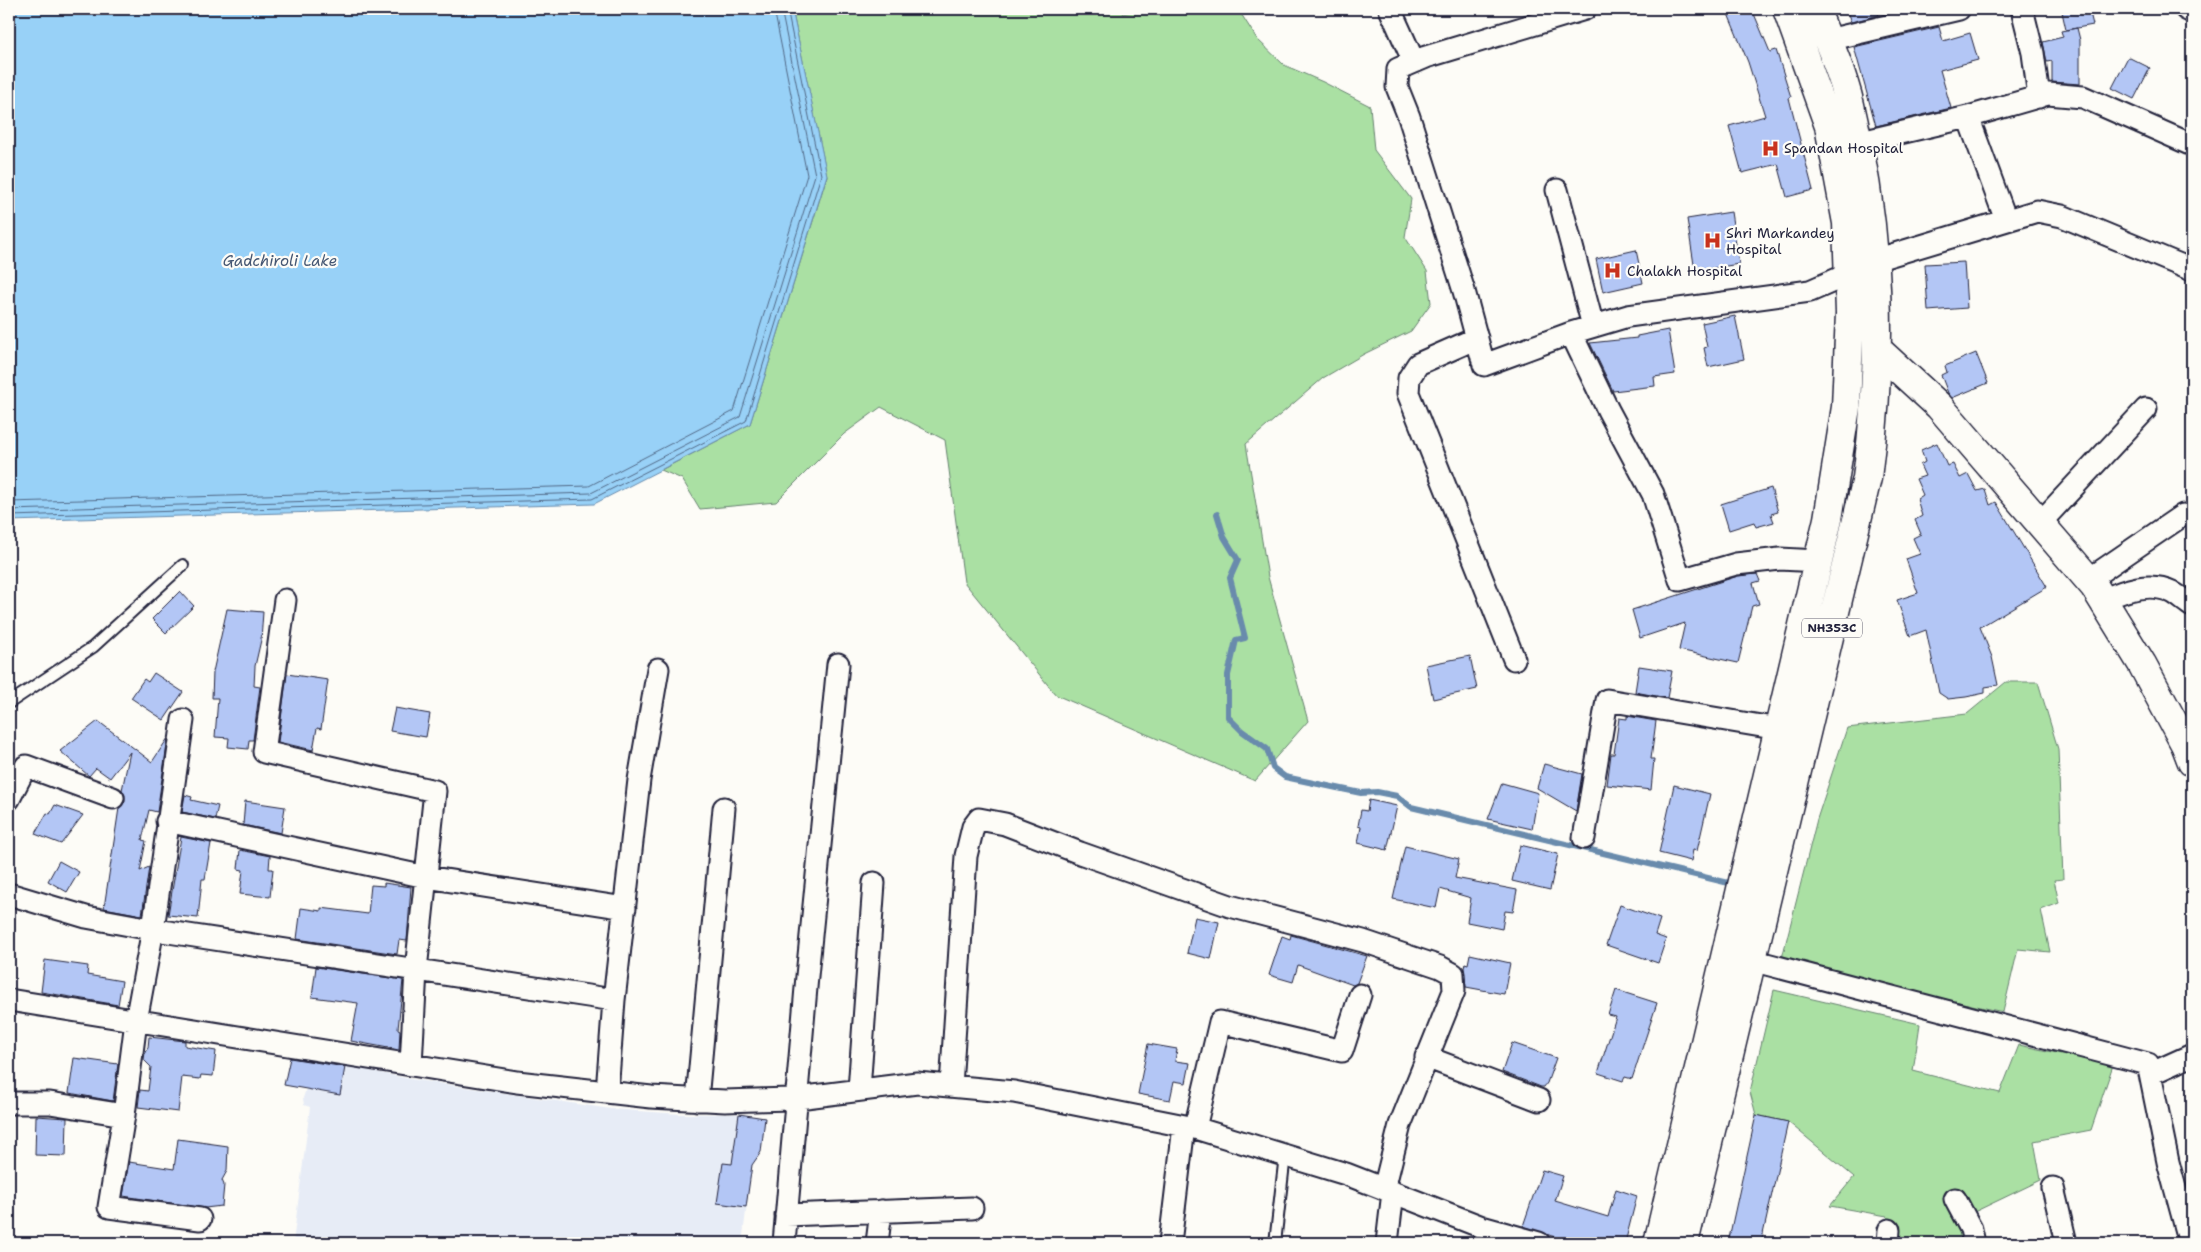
<svg xmlns="http://www.w3.org/2000/svg" width="2201" height="1252" viewBox="0 0 2201 1252" font-family="'Shantell Sans',sans-serif">
  <style>
    .built { fill: #e7ecf6 }
    .green { fill: #aae0a3; stroke: #66816f }
    .water { fill: #98d1f7; stroke: #698bac }
    .lines { fill: none; stroke-linecap: round; stroke-linejoin: round }
    .shore { stroke: #516886; stroke-width: 1 }
    .stream { stroke: #698bac; stroke-width: 6 }
    .building { fill: #b3c6f5; stroke: #22223b }
    .lane-casing { stroke: #22223b; stroke-width: 14 }
    .street-casing { stroke: #22223b; stroke-width: 25 }
    .secondary-casing { stroke: #22223b; stroke-width: 31 }
    .highway-casing { stroke: #22223b; stroke-width: 31 }
    .lane { stroke: #fdfcf7; stroke-width: 10 }
    .street { stroke: #fdfcf7; stroke-width: 21 }
    .secondary { stroke: #fdfcf7; stroke-width: 28 }
    .highway { stroke: #fdfcf7; stroke-width: 28 }
    .labels { text-anchor: middle; stroke-width: 4.5; stroke-linejoin: round; paint-order: stroke }
    .shield { fill: #fdfcf7; stroke: #646373; stroke-width: 1 }
    .shield-label { font-size: 12px; font-weight: bold; fill: #22223b }
    .poi-label { font-size: 14px; fill: #22223b; stroke: #fdfcf7; text-anchor: start }
    .water-label { font-size: 15px; font-style: italic; fill: #455773; stroke: #fdfcf7 }
  </style>
  <rect width="100%" height="100%" fill="#fdfcf7"/>
  <filter id="ink" filterUnits="userSpaceOnUse"><feTurbulence type="fractalNoise" baseFrequency=".02" numOctaves="2"/><feDisplacementMap in="SourceGraphic" scale="10" xChannelSelector="R" yChannelSelector="G"/><feConvolveMatrix kernelMatrix="1 2 1 2 8 2 1 2 1" color-interpolation-filters="sRGB"/></filter>
  <g filter="url(#ink)">
    <path class="built" d="M290,1054L410,1079L611,1109L680,1114H739L765,1118L761,1152L753,1156L742,1243H293L310,1107L304,1105L303,1098L306,1089L284,1085Z"/>
    <path class="green" d="M792,9H1121L1123,14L1140,9H1238L1257,39L1284,65L1323,82L1370,106L1374,150L1411,199L1405,237L1427,271L1431,303L1411,331L1364,354L1323,378L1246,444L1268,577L1308,721L1255,781L1056,695L964,582L945,440L881,407L844,434L776,502L700,509L682,479L661,470L750,424L827,176Z
      M2006,682H2038L2058,749L2063,879L2054,880L2059,903L2041,910L2050,952L2018,949L2003,1012L1781,962L1817,819L1847,728L1967,714Z
      M1774,990L1920,1024L1913,1071L2000,1093L2019,1045L2113,1065L2091,1130L2034,1141L2041,1180L1972,1213L1967,1243H1897V1238L1887,1216L1830,1206L1854,1177L1788,1122L1756,1115L1750,1092Z"/>
    <path class="water" d="M9,9H792L827,175L750,424L594,504L9,521Z"/>
    <g class="lines">
      <path class="shore" d="M9,502L589,486L734,411L807,175L774,9
        M9,510L591,493L740,417L815,175L781,9
        M9,516L592,499L746,421L821,175L787,9"/>
      <path class="stream" d="M1217,514L1224,537L1238,560L1230,578L1245,638L1236,640L1228,675V717L1242,731L1267,749L1273,768L1285,777L1361,793L1377,792L1397,796L1411,807L1733,884"/>
    </g>
    <path class="building" d="M1726,9H1752L1770,52L1776,50L1791,97L1789,98L1813,190L1787,197L1778,164L1742,173L1729,126L1765,116L1748,62Z
      M1846,9H1876L1879,15L1851,22Z
      M2077,9H2089L2093,25L2066,30L2062,12Z
      M1939,27L1943,41L1970,33L1978,60L1940,70L1951,108L1876,126L1854,47Z
      M2077,28L2080,40V84L2052,82V61L2047,62L2043,42L2063,37L2061,31Z
      M2128,57L2150,68L2134,99L2112,88Z
      M1731,212L1739,264L1695,271L1687,219Z
      M1636,250L1643,283L1603,292L1596,259Z
      M1964,262L1967,308L1928,311L1925,264Z
      M1735,316L1744,359L1708,367L1704,348L1707,347L1702,323Z
      M1668,330L1675,374L1654,377L1655,386L1613,391L1590,343L1637,338V336Z
      M1976,353L1988,383L1952,398L1948,393L1941,375L1947,372L1945,366Z
      M1937,443L1947,466L1953,464L1960,478L1968,474L1977,491L1985,489L1990,505L1996,502L2047,587L1980,627L1992,657L1998,685L1985,687V693L1966,697L1948,699L1939,693L1926,630L1910,636L1897,600L1918,593L1906,559L1920,554L1913,538L1921,534L1915,520L1922,516L1917,499L1923,495L1916,479L1925,476L1920,465L1925,462L1921,450Z
      M1771,488L1778,512L1771,514L1774,522L1756,527L1754,522L1729,530L1721,504Z
      M1757,574L1760,581L1753,583L1759,604L1752,606L1738,663L1679,650L1685,623L1640,638L1632,610L1738,576Z
      M180,591L194,606L166,633L152,619Z
      M227,609L263,612L261,640L255,666L254,686L260,687L253,740H249L248,749L228,747L229,738L215,737L218,698H212L213,672Z
      M1470,656L1477,689L1433,699L1426,665Z
      M1639,666L1672,671L1667,698L1635,692Z
      M154,673L183,692L164,720L131,698L144,679L148,682Z
      M287,674L328,680L321,729L317,728L313,750L278,742Z
      M395,708L430,714L426,737L390,731Z
      M1627,716L1656,721L1651,759H1654L1651,790L1607,785L1611,754H1614L1619,718L1627,719Z
      M98,721L152,762L168,738L157,812L149,810L142,840L146,841L140,871L149,867L142,915L104,908L119,808L125,802V795L122,790L130,752L110,778L96,768L89,776L60,751Z
      M1544,764L1582,774L1576,811L1537,788Z
      M1502,783L1538,793L1532,829L1488,819Z
      M1674,785L1710,794L1697,851L1693,850L1691,861L1659,853Z
      M185,795L192,797L191,800L218,806L215,819L182,812Z
      M1369,800L1397,806L1387,850L1358,843L1361,827L1358,826L1361,810L1367,811Z
      M245,801L285,807L281,833L243,825Z
      M55,805L83,815L61,844L35,834L47,813L50,814Z
      M181,837L211,843L205,879H202L198,918L168,915Z
      M1520,845L1558,854L1550,890L1512,881Z
      M1405,846L1459,859L1455,878L1517,890L1513,912L1505,911L1502,929L1467,922L1471,898L1440,889L1436,908L1393,899Z
      M240,850L270,856L269,869H273L270,897L240,894L243,870L238,869Z
      M59,861L79,872L67,892L48,881Z
      M384,883L411,887L407,941L399,940L397,954L297,939L301,908L321,911V908L368,914L371,885L384,886Z
      M1620,905L1660,919L1655,935L1666,939L1658,963L1606,945Z
      M1195,917L1219,922L1211,959L1187,953Z
      M1291,935L1367,956L1357,983L1353,985L1298,965L1293,982L1269,975L1282,936L1290,939Z
      M1470,954L1510,963L1504,994L1466,987L1464,968L1465,963L1468,964Z
      M45,960L88,966L87,975L122,981L118,1005L41,992Z
      M316,967L403,980L398,1029L400,1030L399,1050L351,1041L358,1003L312,997Z
      M1616,990L1657,1003L1632,1079L1625,1077L1623,1081L1598,1073L1616,1017L1608,1015Z
      M149,1037L185,1041V1046L216,1051L213,1076L201,1075L200,1079L182,1077L178,1112L138,1107L140,1090L148,1091L151,1067L144,1060L145,1052L148,1048Z
      M1512,1043L1556,1058L1547,1083L1544,1087H1541L1502,1072Z
      M1148,1044L1177,1049L1175,1061L1190,1063L1186,1083L1174,1081L1170,1100L1138,1094Z
      M74,1058L118,1064L113,1101L69,1093Z
      M290,1058L345,1067L340,1095L284,1085Z
      M739,1114L765,1118L761,1152L752,1165L746,1207L717,1203L723,1163L732,1164Z
      M1756,1115L1788,1122L1761,1243H1728Z
      M36,1116L67,1118L66,1156L35,1155Z
      M178,1139L228,1146L227,1171L222,1180L224,1185L222,1206L205,1208L123,1196L129,1162L174,1169Z
      M1542,1170L1563,1176L1555,1201L1608,1217L1616,1189L1637,1196L1625,1243H1572L1523,1226Z"/>
    <g class="lines">
      <defs>
        <path id="lane" d="M9,703L93,647L183,565
          M1275,1243L1285,1155"/>
        <path id="street" d="M1390,9L1414,62
          M1585,9L1426,57L1398,69L1397,87L1409,117L1464,291L1484,365L1571,333L1628,316L1810,291L1849,274
          M2022,9L2033,53L2039,97
          M2186,9L2192,12
          M1828,40L1959,9
          M1968,117L2006,220
          M1857,143L1968,117L2048,94L2083,97L2192,145
          M1557,190L1593,326
          M1875,260L2037,211L2062,216L2192,270
          M1571,333L1608,410L1653,494L1680,580L1736,564L1780,559L1818,561
          M1477,338L1418,364L1409,378L1408,393L1514,659
          M2041,522L2146,409
          M2088,580L2183,515H2192
          M285,600L264,752L435,791L416,970L411,1065
          M2103,600C2124,590 2150,581 2172,592C2179,596 2186,602 2192,606
          M183,720L153,929L136,1021L124,1115L109,1207L200,1219
          M9,799L26,766L113,798
          M167,821L426,877L625,908
          M1584,838L1607,700L1779,729
          M9,894L86,917L162,931L614,1000
          M1751,960L2148,1064L2168,1162L2190,1243
          M9,1000L517,1082L651,1097L725,1101L790,1099L917,1083L1014,1092L1195,1128L1346,1174L1482,1227L1539,1243
          M1426,1057L1539,1100
          M2150,1074L2192,1055
          M951,1086L966,856L973,827L979,819L1005,824L1080,853L1230,906L1363,941L1440,967L1453,974L1454,991L1400,1125L1384,1189
          M859,1090L874,883
          M607,1092L614,1000L639,780L658,669
          M697,1100L724,808
          M9,1103H50L124,1115
          M1195,1128L1220,1022L1342,1051L1360,995
          M2053,1188L2066,1243
          M1955,1199L1971,1229L1974,1243
          M786,1215L972,1208
          M784,1243L807,976L838,664
          M877,1243L881,1211
          M1170,1243L1184,1126
          M1387,1243L1393,1192
          M1888,1243L1889,1230"/>
        <path id="secondary" d="M1878,350L1939,406L2094,586L2142,664L2185,744L2192,762"/>
        <path id="highway" d="M1658,1243L1828,519L1846,407L1850,313L1847,223L1829,126L1787,9
          M1684,1243L1867,478C1884,350 1880,231 1850,105C1842,72 1828,40 1815,9"/>
      </defs>
      <use href="#lane" class="lane-casing"/>
      <use href="#street" class="street-casing"/>
      <use href="#secondary" class="secondary-casing"/>
      <use href="#highway" class="highway-casing"/>
      <use href="#lane" class="lane"/>
      <use href="#street" class="street"/>
      <use href="#secondary" class="secondary"/>
      <use href="#highway" class="highway"/>
    </g>
  </g>
  <defs>
    <symbol id="hospital-bare" viewBox="-9 -9 18 18"><path d="M-5-5h3v3.5h4V-5h3V5h-3V1.5h-4V5h-3Z" fill="#c8321e" stroke="#fdfcf7" stroke-width="2.5" paint-order="stroke"/></symbol>
  </defs>
  <g fill-rule="evenodd">
    <use href="#hospital-bare" x="1758" y="136" width="25" height="25"/>
    <use href="#hospital-bare" x="1700" y="228" width="25" height="25"/>
    <use href="#hospital-bare" x="1600" y="258" width="25" height="25"/>
  </g>
  <g class="labels">
    <rect class="shield" x="1802" y="618.5" width="60" height="19" rx="4"/>
    <g class="shield-label">
      <text x="1832" y="632">NH353C</text>
    </g>
    <g class="poi-label">
      <text x="1784" y="153">Spandan Hospital</text>
      <text x="1726" y="238">Shri Markandey<tspan x="1726" dy="16">Hospital</tspan></text>
      <text x="1627" y="276">Chalakh Hospital</text>
    </g>
    <g class="water-label">
      <text x="280" y="266">Gadchiroli Lake</text>
    </g>
  </g>
  <rect width="2201" height="1252" fill="none" stroke="#fdfcf7" stroke-width="30"/>
  <rect x="15" y="15" width="2171" height="1222" fill="none" stroke="#22223b" stroke-width="2" filter="url(#ink)"/>
</svg>
